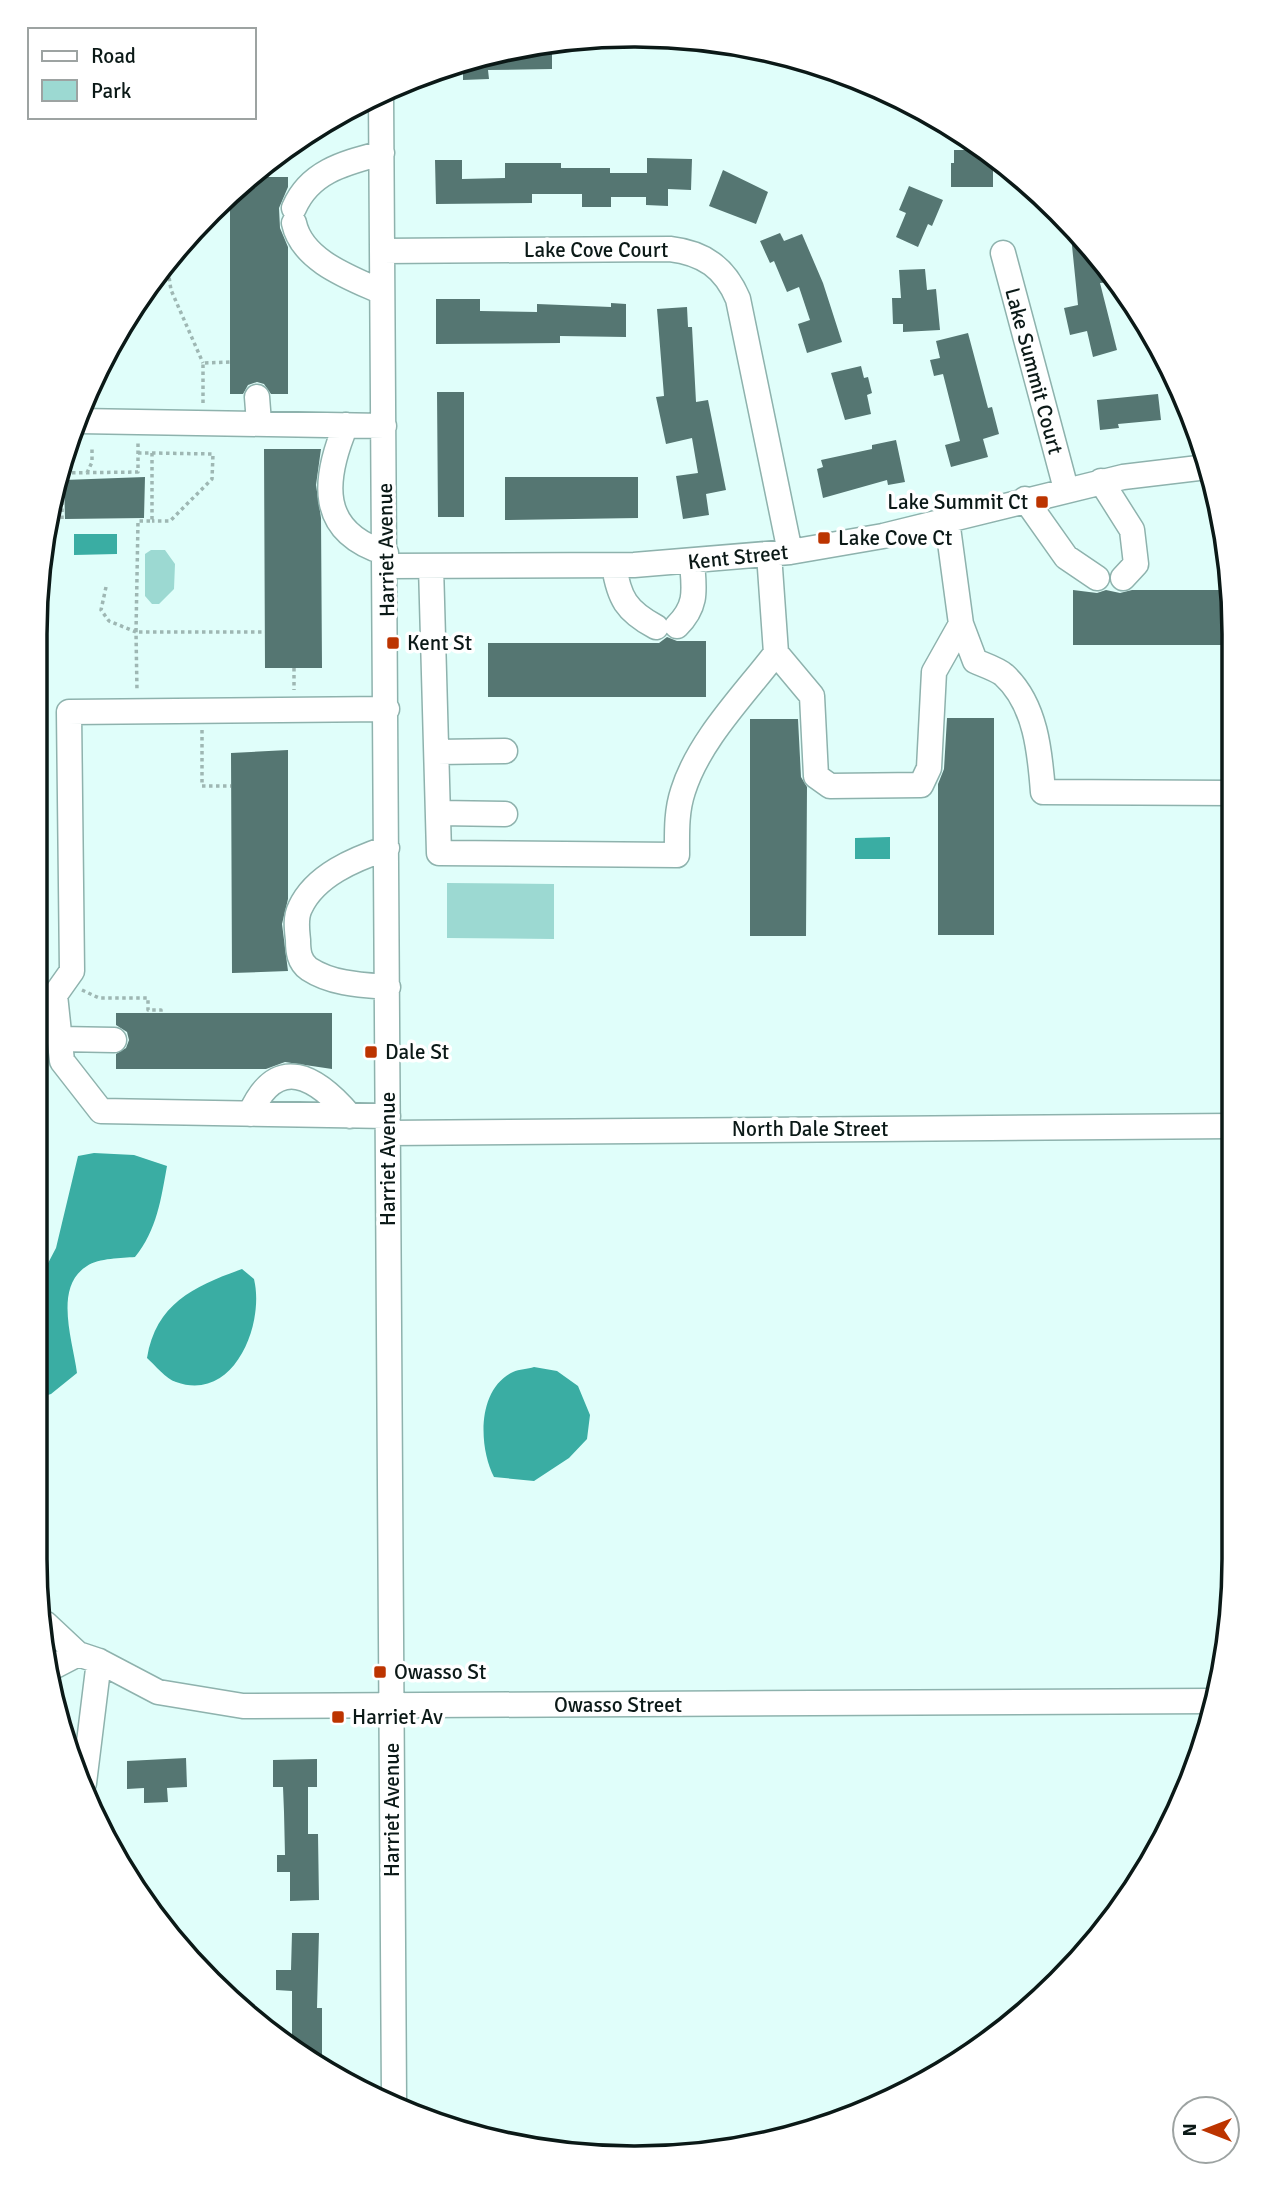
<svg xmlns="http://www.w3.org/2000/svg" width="1269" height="2193" viewBox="0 0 1269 2193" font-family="Signika,sans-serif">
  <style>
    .green { fill: #9cd9d2 }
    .water { fill: #3aada3 }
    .building { fill: #557672 }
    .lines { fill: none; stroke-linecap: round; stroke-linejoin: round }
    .minor-casing { stroke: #8eb2ad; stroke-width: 27 }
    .path { stroke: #9eb7b3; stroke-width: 3.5; stroke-dasharray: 3.5 3.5; stroke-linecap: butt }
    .minor { stroke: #fff; stroke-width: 24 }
    .poi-dot { fill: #bc3400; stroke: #fff; stroke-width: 2.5 }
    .labels { text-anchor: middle; stroke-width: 7; stroke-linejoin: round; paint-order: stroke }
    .street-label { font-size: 21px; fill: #0b1917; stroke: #fff }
    .poi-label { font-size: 21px; fill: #0b1917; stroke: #fff; text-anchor: start }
    .rim { fill: none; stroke: #0b1917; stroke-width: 3.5 }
  </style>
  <rect width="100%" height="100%" fill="#e0fefa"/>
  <path class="green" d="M151,550H165L175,564L174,589L159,604H152L145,596V554Z
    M447,883L554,884V939L447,938Z"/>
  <path class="water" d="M74,534H117V554L74,555Z
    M890,837V859H855V838Z
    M94,1153L134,1155L167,1166C161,1199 157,1230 135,1257C122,1258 99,1258 87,1266C53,1287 73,1341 77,1373L51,1394L35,1399V1288L56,1248L78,1156Z
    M242,1269L254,1279C265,1324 234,1403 176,1382C166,1379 155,1365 147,1358C156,1303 195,1286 242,1269Z
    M534,1367L557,1371L578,1386L590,1415L587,1439L569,1458L534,1481L494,1477C479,1448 476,1390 513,1372C519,1369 528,1369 534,1367Z"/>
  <path class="building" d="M552,43V69L488,70L489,79L463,80V70H454L453,66L517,47Z
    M965,134L993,157V187H951V163H954V150H965Z
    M647,158L692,159L691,190L668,189V206L646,205V197H611V207H582V194H532V203L436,204L435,160H462V179L505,178V163H561V168H610V173H647Z
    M723,170L768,192L756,224L709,206Z
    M251,177H288V187L279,208L280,228L288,247V394H271L264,384L257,382L248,385L243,394H230V194Z
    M909,186L943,200L932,226L928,224L918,247L896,237L906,213L899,210Z
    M1070,226L1113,282L1100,283L1117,350L1093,357L1087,331L1070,335L1064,308L1078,305Z
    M780,233L784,241L802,234L823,283L842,342L807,353L798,324L810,320L799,287L787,292L774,261L770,263L760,241Z
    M925,269L927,290L936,289L940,330L903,332V324H893L892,298H901L899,270Z
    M436,299H480V311L537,312V304L611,307V303L626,304V337L560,336V343L436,344Z
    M687,307L688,327H692L696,402L708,400L726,490L706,494L709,515L683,519L676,476L698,473L692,438L666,444L656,397L664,396L657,309Z
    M968,333L988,408L992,407L999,434L983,439L988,457L951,467L945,445L960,441L943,374L934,376L930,360L940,358L936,341Z
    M861,366L864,378L868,377L872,393L867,395L871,414L845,420L831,373Z
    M437,392H464V517H438Z
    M1158,394L1161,420L1118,424L1119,428L1100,430L1097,400Z
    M896,440L905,482L888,485L887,480L823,498L817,469L823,467L821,460L872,449V445Z
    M264,449H321L316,485L321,518L322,668H265Z
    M145,477L144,518L65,519L64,480Z
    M505,477H638V518L505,520Z
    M1073,590L1097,593L1106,590L1120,593L1132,590H1232L1233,645H1073Z
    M667,637L677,641H706V697H488V643H659Z
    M947,718H994V935H938V784L944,769Z
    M750,719H798L801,777L807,787L806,936H750Z
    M288,750V899L282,924L288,971L232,973L231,753Z
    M116,1013H332V1069L285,1062L266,1069H116V1054L126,1048L129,1040L127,1032L116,1025Z
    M186,1758L187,1787L167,1788L168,1802L144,1803V1788L127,1789V1761Z
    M317,1759V1787H308V1834H318L319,1900L290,1901V1872H277V1855H285L284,1812L283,1787H273V1760Z
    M292,1933H319L317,2008H322V2058H304L292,2048V1991L276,1990V1970H291Z"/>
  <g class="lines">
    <defs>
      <path id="minor" d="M381,94L394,2099
        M294,208C310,171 345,163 382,153
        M294,223C302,261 351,278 382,292
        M382,251L670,249C704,253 725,268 738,299L790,552
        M1003,253L1066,489
        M257,397L259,423
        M79,416V421L384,426
        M346,425C323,480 317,532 386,553
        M1101,481L1132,530L1136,564L1123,578
        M1025,499L1066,557L1097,578
        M947,520L961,624L975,661C984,665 997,669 1004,675C1036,704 1040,753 1043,792L1233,793
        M769,554L776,653L812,696L816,776L830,786L921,785L929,768L934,672L961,624
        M386,566L634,565L790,552L883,536L1123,477L1207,467
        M431,566L439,853L677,855C677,833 676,812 683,791C699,740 744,695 776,653
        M614,566C619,598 626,611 656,627
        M677,626C698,605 694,589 692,562
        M387,709L69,712L72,971L55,995L62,1061L101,1111L388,1116
        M437,752L505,751
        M439,813L505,814
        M387,848C355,859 315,875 300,908C295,918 297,930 298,940C298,951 299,962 309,969C332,984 361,985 388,987
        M60,1039L114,1040
        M250,1114C277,1052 317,1077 350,1116
        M388,1133L1233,1126
        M46,1624L78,1654L99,1661L158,1692L243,1706L1212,1701
        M53,1667L78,1654
        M84,1783L99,1661"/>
    </defs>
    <use href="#minor" class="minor-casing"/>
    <path class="path" d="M167,264L171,290L203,363
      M203,403V363L230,362
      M138,453H152V521H138L136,632H265
      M152,453L213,454L212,479L170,521H152
      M87,473L92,462V449
      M62,519V473L138,472V442
      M106,587L101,610L109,621L136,632L137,691
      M294,668V690
      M202,730V786H231
      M82,990L99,998H148V1010H161V1013"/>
    <use href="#minor" class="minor"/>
  </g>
  <g class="poi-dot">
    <rect x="1035" y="495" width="14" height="14" rx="3.5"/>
    <rect x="817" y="531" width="14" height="14" rx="3.5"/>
    <rect x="386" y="636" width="14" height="14" rx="3.5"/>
    <rect x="364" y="1045" width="14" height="14" rx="3.5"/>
    <rect x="373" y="1665" width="14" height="14" rx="3.5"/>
    <rect x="331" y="1710" width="14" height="14" rx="3.5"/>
  </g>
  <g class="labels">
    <g class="street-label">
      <text x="596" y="257">Lake Cove Court</text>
      <text transform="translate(1034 371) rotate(75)" y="7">Lake Summit Court</text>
      <text transform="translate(386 550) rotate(-91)" y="7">Harriet Avenue</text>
      <text transform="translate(738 557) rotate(-6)" y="7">Kent Street</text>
      <text x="810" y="1136">North Dale Street</text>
      <text transform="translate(388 1159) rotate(-90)" y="7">Harriet Avenue</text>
      <text x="618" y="1712">Owasso Street</text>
      <text transform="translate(392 1810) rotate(-90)" y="7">Harriet Avenue</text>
    </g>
    <g class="poi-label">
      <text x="1028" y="509" text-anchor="end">Lake Summit Ct</text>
      <text x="838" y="545">Lake Cove Ct</text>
      <text x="407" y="650">Kent St</text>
      <text x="385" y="1059">Dale St</text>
      <text x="394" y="1679">Owasso St</text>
      <text x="352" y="1724">Harriet Av</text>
    </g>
  </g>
  <path d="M0 0H1269V2193H0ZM634 47H635A587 587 0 0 1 1222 634V1559A587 587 0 0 1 635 2146H634A587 587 0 0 1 47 1559V634A587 587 0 0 1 634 47Z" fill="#fff" fill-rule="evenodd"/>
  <path class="rim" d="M634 47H635A587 587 0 0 1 1222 634V1559A587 587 0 0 1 635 2146H634A587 587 0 0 1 47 1559V634A587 587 0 0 1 634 47Z"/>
  <rect x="28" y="28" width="228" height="91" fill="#ffffff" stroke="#9da3a2" stroke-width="2"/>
  <rect x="42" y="51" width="35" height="10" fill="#ffffff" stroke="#9da3a2" stroke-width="2"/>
  <text x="91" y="63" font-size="21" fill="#0b1917">Road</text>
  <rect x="42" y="80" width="35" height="21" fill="#9cd9d2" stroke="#9da3a2" stroke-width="2"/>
  <text x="91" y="98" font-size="21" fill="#0b1917">Park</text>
  <g transform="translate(1206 2130) rotate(270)"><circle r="33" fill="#ffffff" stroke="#9da3a2" stroke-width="2"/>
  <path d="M0-5L12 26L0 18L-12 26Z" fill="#bc3400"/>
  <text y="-10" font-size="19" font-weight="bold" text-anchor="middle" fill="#0b1917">N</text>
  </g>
</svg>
